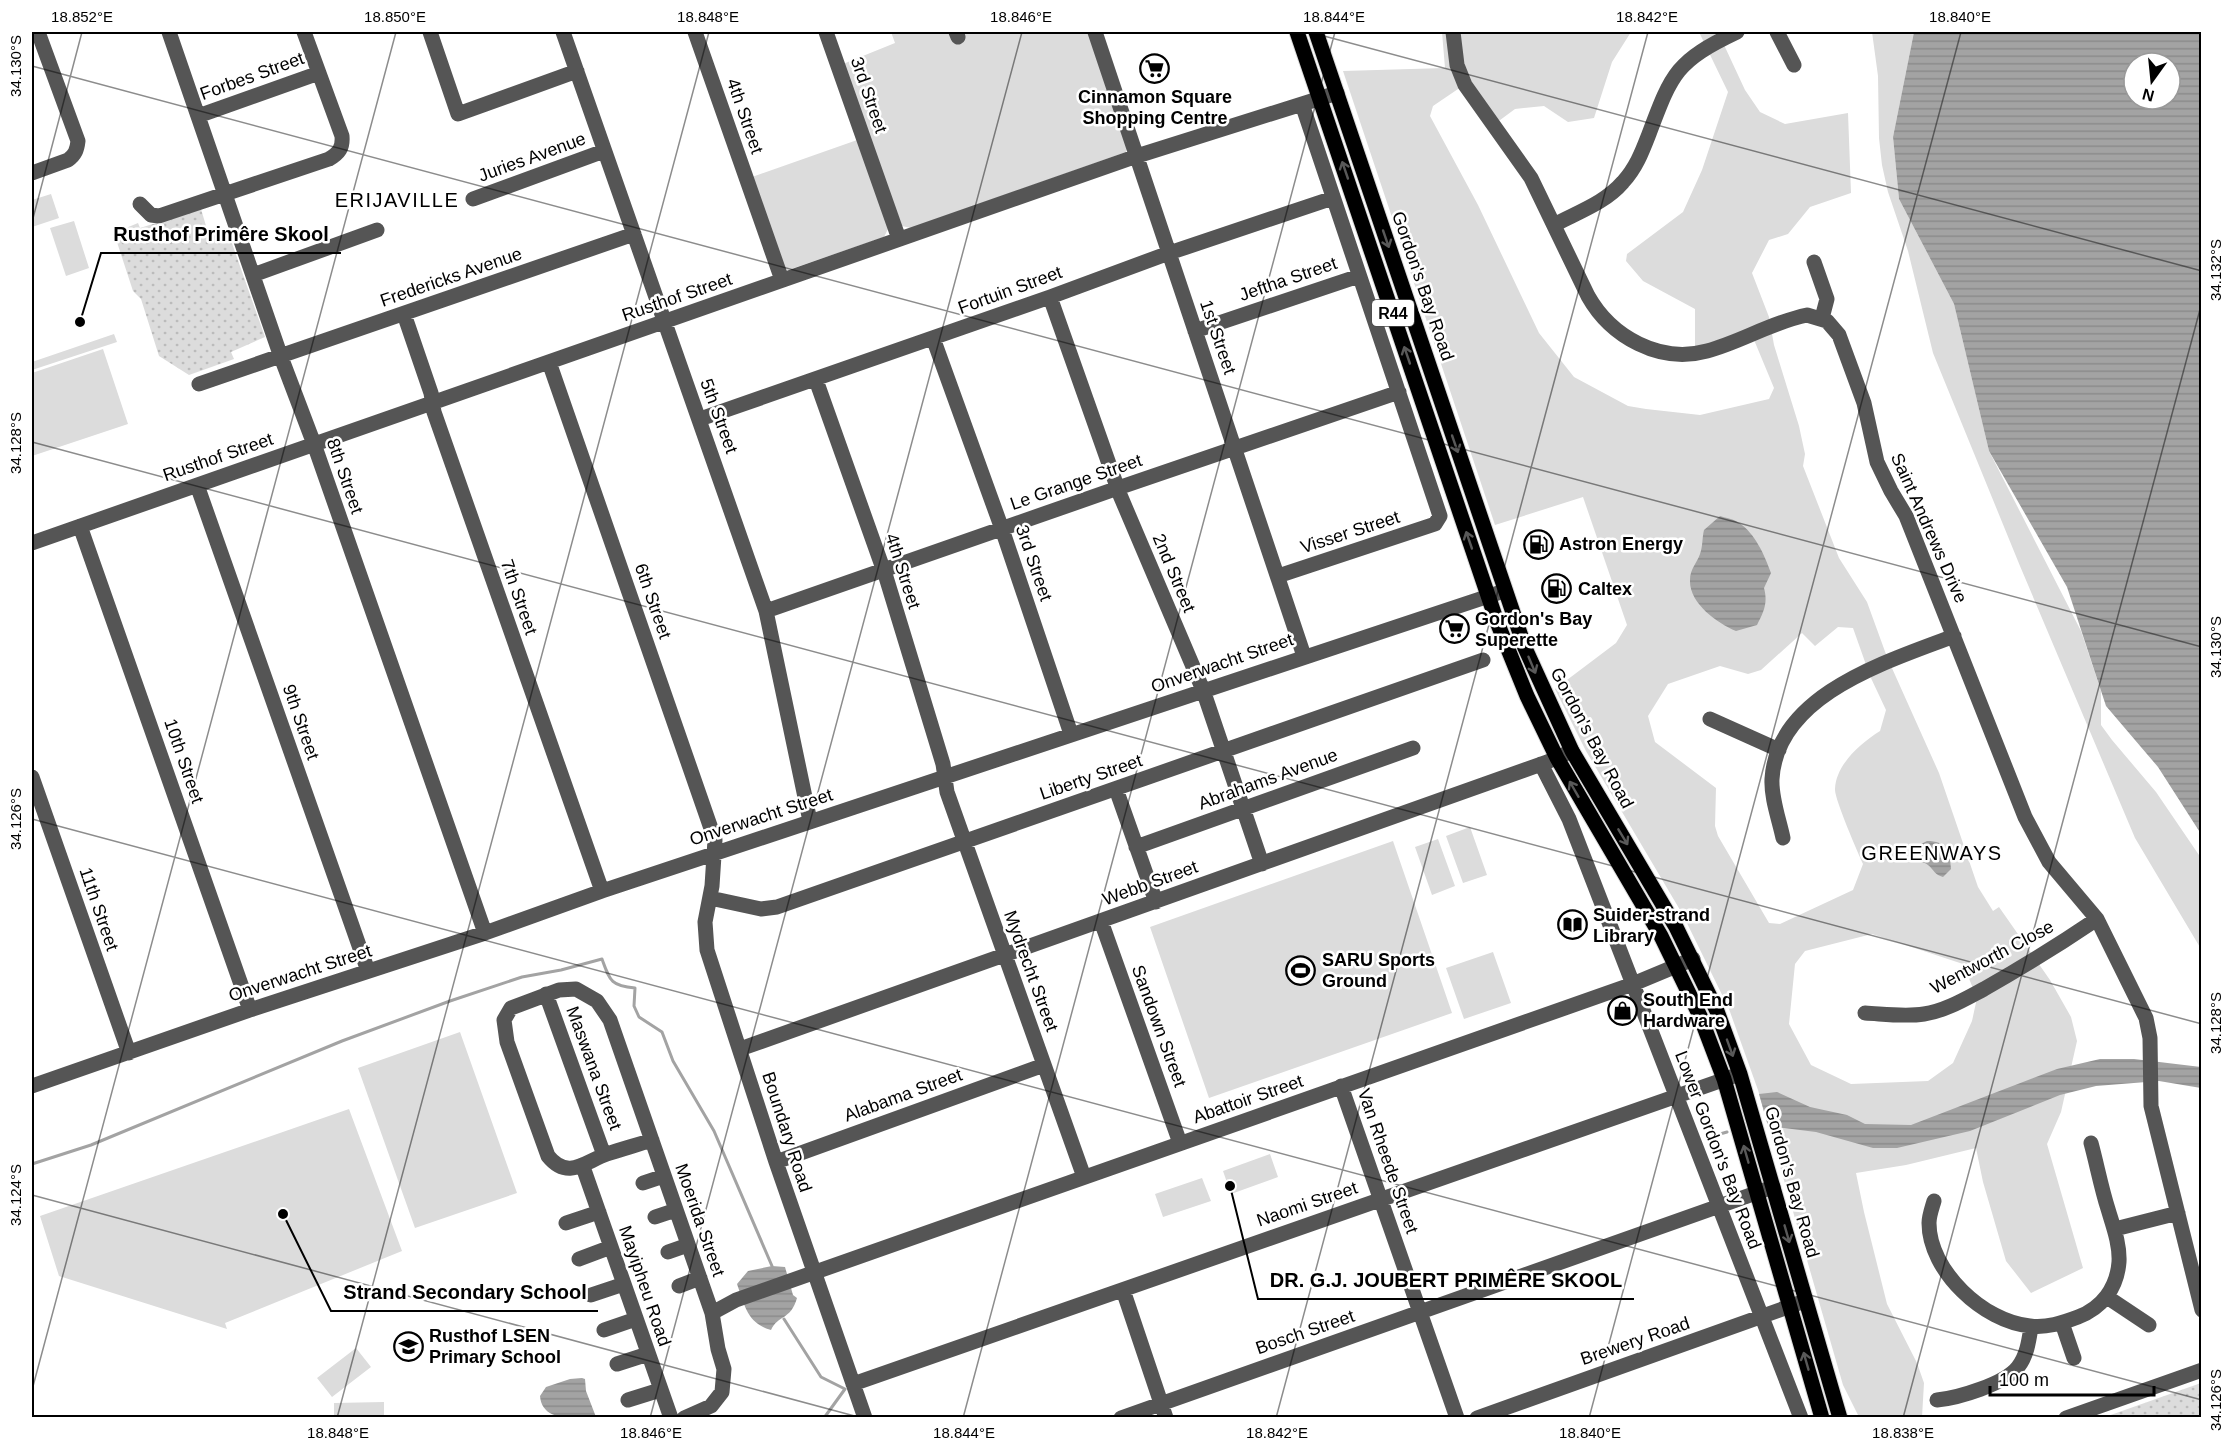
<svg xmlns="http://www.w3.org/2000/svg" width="2233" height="1449" viewBox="0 0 2233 1449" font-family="Helvetica,sans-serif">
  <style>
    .green { fill: #dcdcdc; fill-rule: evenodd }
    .park { fill: url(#park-dots) }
    .water { fill: url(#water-rules); fill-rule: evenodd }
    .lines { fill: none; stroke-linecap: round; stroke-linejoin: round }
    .stream { stroke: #a3a3a3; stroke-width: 3 }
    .major-casing { stroke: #dbdbdb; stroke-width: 17 }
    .minor { stroke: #555; stroke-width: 15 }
    .major { stroke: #000; stroke-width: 15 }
    .oneway { stroke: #595959 }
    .ticks { fill: none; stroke: #000; stroke-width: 1.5; stroke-opacity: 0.45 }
    .labels { text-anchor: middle; stroke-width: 5; stroke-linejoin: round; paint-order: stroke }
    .shield { fill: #fff; stroke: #4c4c4c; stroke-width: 1.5 }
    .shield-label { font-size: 16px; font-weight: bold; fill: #000 }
    .street-label { font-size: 18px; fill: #000; stroke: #fff }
    .poi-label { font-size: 18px; font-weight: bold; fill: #000; stroke: #fff; text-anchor: start }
    .neighbourhood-label { font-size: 20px; letter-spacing: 1.5px; fill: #000; stroke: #fff }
    .leader { fill: none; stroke: #000; stroke-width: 2 }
    .callout-dot { fill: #000; stroke: #fff; stroke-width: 2 }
    .callout-label { font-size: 20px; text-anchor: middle; font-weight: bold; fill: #000; stroke: #fff; stroke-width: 5; stroke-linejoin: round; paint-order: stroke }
    .neatline { fill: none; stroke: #000; stroke-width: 2 }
    .ticks-label { font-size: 15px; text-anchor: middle; fill: #000 }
  </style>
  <defs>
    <pattern id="park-dots" width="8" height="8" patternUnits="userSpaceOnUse" patternTransform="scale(1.5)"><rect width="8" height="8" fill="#dcdcdc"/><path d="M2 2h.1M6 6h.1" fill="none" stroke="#bbb" stroke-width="1.8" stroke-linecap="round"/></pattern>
    <pattern id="water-rules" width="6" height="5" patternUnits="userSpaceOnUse" patternTransform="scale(1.5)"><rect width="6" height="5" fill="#a3a3a3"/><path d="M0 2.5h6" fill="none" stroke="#8b8b8b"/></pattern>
  </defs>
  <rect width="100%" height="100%" fill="#fff"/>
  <path class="green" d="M891,32H1088L1127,149L1126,152L911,228L902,226L843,64L895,43Z
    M1442,32H1631L1612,62L1594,118L1568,122L1544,106L1515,109L1492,126L1461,87L1433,106L1430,116L1478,205L1539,333L1574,377L1628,406L1646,409L1700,415L1769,399L1774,388L1752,335L1695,354V309L1643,281L1626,261L1627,254L1683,212L1702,170L1728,92L1699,32H1718L1745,90L1760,112L1785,124L1848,113L1851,193L1810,207L1788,234L1769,240L1752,273L1769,317L1774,345L1799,426L1805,454L1803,466L1839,558L1867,602L1887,657L1939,773L1978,887L1993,911L1999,907L2050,980L2071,1017L2077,1041L2061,1112L2047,1144L2083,1268L2031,1293L2006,1261L1983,1182L1976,1148L1906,1165L1856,1173L1864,1212L1887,1304L1917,1363L1924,1383L1922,1417H1859L1843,1385L1758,1090L1729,1009L1683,915L1586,751L1555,689L1616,643L1627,625L1583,497L1495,525L1343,71L1445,68ZM1838,627L1853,628L1870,676L1886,710L1880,731C1861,743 1836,764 1835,789C1834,798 1858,853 1863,864L1853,890L1780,924L1769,923L1718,836L1715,826L1716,788L1655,742L1648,716L1668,684L1720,666L1748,674L1761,670L1802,633L1815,646ZM1872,934L1963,964L1977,998L1972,1021L1953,1063L1928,1081L1851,1084L1811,1065L1789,1024L1795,964L1805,951Z
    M1872,32H1914L1893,137L1899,199L1954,304L1989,451L2081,631L2101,691V725L2112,740L2156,792L2201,858V949L2135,838L2020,566L1933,353L1908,251L1888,192L1882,165L1879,138L1878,76Z
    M860,139L888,229L884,237L788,270L785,269L752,177Z
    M51,194L59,218L32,227V200Z
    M74,221L89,268L66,276L50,228Z
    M114,334L117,342L32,370V362Z
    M103,349L128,424L32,456V373Z
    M1470,827L1487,875L1463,883L1446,836Z
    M1438,839L1455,886L1432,895L1415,847Z
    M1393,841L1452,1013L1209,1098L1150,927Z
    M1493,952L1511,1003L1464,1019L1446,968Z
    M460,1032L517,1193L415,1228L358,1068Z
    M349,1109L402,1251L225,1323L227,1329L59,1276L40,1216Z
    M1270,1154L1278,1177L1231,1194L1223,1171Z
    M1202,1178L1211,1201L1163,1217L1155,1194Z
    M356,1348L371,1367L332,1397L317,1378Z
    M384,1402V1417H334V1403Z"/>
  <path class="park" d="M201,209L209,236L228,232L265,337L231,352L234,359L189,375L159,356L141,299L133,291L114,233L138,223L140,228Z
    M2201,1383V1417H2105Z"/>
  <path class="water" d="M1914,32H2201V834L2158,767L2106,706L2067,587L1989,451L1954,304L1899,199L1893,137ZM2134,63H2170V99H2134Z
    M1720,516C1726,518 1734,519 1739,523C1755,533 1765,556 1771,573L1764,588C1768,603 1764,611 1757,625L1736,631C1717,623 1689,603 1690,580C1690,569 1697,563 1700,554C1703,546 1702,538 1704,530Z
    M1927,841C1946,841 1950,851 1951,869L1943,877C1935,875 1934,870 1928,865C1923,861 1920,864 1917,857L1921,844Z
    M2100,1059H2134L2201,1067V1088L2159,1081L2096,1086L2060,1095L1970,1131L1897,1148H1873L1816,1132L1768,1126L1759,1094L1777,1092L1810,1107L1847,1115L1865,1124L1911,1125L2057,1069Z
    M772,1266L785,1267L793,1295L797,1298C791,1320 778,1315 771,1330C747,1323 745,1306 737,1284L748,1271Z
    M582,1378L585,1379L586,1391L596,1417C577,1418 542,1423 540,1396L546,1387L570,1379Z"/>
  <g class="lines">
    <path class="stream" d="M1720,1134L1727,1132
      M32,1164L91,1145L342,1041L450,1001L522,977L561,970L602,959C610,981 611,986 635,988L634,1006L639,1017L662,1032L673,1061L714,1131L772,1266
      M784,1319L821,1377L845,1389L824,1418"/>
    <defs>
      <path id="major" d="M1297,32L1497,622L1527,696L1557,758L1661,936L1700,1016L1724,1079L1822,1418
        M1316,32L1525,648L1572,751L1676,927L1717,1011L1740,1074L1840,1418"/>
    </defs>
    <use href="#major" class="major-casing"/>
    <path class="minor" d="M169,32L281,357L314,444L485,933
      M430,32L458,114L577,71
      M563,32L766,611L810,821
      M695,32L782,280
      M826,32L899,239
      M956,32L958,37
      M1095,32L1304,656
      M1453,32L1457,65L1465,85L1531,178L1588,296C1611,337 1660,364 1707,351C1741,342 1772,322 1807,315L1827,321L1839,335L1864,403L1877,462L1891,491L1906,516L2025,817L2049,862L2097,919L2146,1018L2150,1038L2151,1106L2202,1310
      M1777,32L1794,65
      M198,116L319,73
      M32,173L68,160C75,155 77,150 78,141L38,32
      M473,199L604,151
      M140,204L151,215L159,216L329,159C339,153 343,148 342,136L304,32
      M1554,225C1578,212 1605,203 1623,182C1636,168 1642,152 1649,134C1672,73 1676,61 1737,32
      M1814,262L1827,299L1822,318
      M253,275L377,230
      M1050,297L1120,495L1203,690L1262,864
      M404,314L431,393L434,412L602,891
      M1195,331L1359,276
      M933,338L1002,529L1071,734
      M549,362L715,840L712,886L705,922L707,950L776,1162L865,1418
      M816,380L886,577L943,764L947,792L1084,1177
      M199,384L634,234
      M700,419L1050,297L1169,253L1333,198
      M197,485L368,971
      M80,526L250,1010
      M32,543L1137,156L1337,93
      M1278,576L1435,524L1440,516L1302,104
      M766,611L1118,488L1399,392
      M1710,719L1779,750
      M1541,764L1569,819L1801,1418
      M32,777L129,1053
      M1116,789L1156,902
      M1783,838C1779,819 1771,798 1772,779C1777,694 1889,661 1954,636
      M1136,847L1413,748
      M710,898L761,909L777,907L1483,660
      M1101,921L1180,1143
      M546,994L604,1155
      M1865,1013C1884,1014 1905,1017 1924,1014C1945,1011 1965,999 1984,989C2023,967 2060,944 2097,919
      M740,1049L1547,762L1572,751
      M32,1086L250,1010L485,933L602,891L1504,591
      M1341,1086L1457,1418
      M652,1140C637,1145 622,1149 607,1154C586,1161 568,1181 548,1156L507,1042L504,1020L511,1008L559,990L576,989L597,1001L610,1020L712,1313L718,1349L724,1369L722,1392L711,1406L684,1418
      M776,1162L1044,1065
      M583,1167L671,1418
      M643,1183L664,1176
      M1934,1201C1932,1208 1929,1216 1929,1223C1929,1271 1984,1322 2030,1326C2047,1328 2062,1323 2078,1317C2102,1308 2117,1288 2119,1262C2120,1244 2113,1226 2108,1209C2101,1187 2097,1165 2091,1143
      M655,1217L676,1210
      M566,1223L599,1212
      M2115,1229L2178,1213
      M668,1252L688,1245
      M579,1259L611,1247
      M679,1286L700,1278
      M1123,1290L1166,1418
      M591,1295L624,1284
      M2107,1297L2149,1325
      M712,1313L736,1300L1633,984L1693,959
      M2062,1323L2074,1358
      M604,1330L636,1319
      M617,1364L648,1354
      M853,1384L1737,1075
      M628,1400L660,1390
      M1937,1400C1958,1398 2005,1384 2018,1367C2027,1356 2029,1340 2031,1327
      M1121,1418L1773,1187
      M1477,1418L1802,1302
      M2066,1418L2202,1370"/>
    <use href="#major" class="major"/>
  </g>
  <defs><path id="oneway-shaft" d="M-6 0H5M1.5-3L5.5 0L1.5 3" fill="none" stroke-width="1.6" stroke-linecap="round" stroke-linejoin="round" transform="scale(1.5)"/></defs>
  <g class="oneway">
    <use href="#oneway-shaft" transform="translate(1345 170) rotate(-109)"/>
    <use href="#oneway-shaft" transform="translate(1386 239) rotate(71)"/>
    <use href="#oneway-shaft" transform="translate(1407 355) rotate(-109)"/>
    <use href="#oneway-shaft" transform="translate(1455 444) rotate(71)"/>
    <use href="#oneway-shaft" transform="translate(1469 540) rotate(-109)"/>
    <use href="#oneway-shaft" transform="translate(1532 665) rotate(67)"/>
    <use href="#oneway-shaft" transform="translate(1574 789) rotate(-120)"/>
    <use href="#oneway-shaft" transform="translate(1623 837) rotate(59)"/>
    <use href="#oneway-shaft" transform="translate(1730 1048) rotate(70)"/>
    <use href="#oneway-shaft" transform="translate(1746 1154) rotate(-106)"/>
    <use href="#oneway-shaft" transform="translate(1787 1234) rotate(74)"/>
    <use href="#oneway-shaft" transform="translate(1806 1361) rotate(-106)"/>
  </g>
  <path class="ticks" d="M1309,32L2202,271M32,66L2202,647M32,222L82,32M32,442L2202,1024M32,819L2202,1400M32,1195L862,1418M32,1390L396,32M337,1418L709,32M650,1418L1022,32M963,1418L1335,32M1276,1418L1648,32M1589,1418L1961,32M1903,1418L2202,302"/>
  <defs>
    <symbol id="supermarket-ring" viewBox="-11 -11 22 22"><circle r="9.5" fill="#fff" stroke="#000" stroke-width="1.5"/><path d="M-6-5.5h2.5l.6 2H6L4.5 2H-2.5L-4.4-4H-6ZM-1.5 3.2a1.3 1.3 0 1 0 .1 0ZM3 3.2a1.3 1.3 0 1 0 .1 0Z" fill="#000"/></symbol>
    <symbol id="fuel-ring" viewBox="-11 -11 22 22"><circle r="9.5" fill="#fff" stroke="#000" stroke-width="1.5"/><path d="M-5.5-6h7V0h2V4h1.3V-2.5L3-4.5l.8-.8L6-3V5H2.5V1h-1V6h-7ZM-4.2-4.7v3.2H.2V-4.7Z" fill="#000"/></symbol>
    <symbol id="library-ring" viewBox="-11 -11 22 22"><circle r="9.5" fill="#fff" stroke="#000" stroke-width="1.5"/><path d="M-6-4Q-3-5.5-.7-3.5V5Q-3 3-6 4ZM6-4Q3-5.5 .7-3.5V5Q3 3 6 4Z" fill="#000"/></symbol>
    <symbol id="stadium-ring" viewBox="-11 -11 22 22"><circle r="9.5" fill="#fff" stroke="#000" stroke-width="1.5"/><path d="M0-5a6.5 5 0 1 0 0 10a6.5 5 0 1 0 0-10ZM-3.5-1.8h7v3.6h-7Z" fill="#000"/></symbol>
    <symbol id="shop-ring" viewBox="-11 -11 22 22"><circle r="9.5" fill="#fff" stroke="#000" stroke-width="1.5"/><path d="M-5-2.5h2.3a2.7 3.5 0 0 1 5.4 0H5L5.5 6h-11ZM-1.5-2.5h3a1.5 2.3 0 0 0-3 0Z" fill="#000"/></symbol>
    <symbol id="school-ring" viewBox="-11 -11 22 22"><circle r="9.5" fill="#fff" stroke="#000" stroke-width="1.5"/><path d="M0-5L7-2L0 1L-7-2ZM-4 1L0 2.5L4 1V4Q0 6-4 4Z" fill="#000"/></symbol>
  </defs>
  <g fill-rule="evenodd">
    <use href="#supermarket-ring" x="1138" y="52" width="33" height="33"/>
    <use href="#fuel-ring" x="1522" y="528" width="33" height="33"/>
    <use href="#fuel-ring" x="1540" y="572" width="33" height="33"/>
    <use href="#supermarket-ring" x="1438" y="612" width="33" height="33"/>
    <use href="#library-ring" x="1556" y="908" width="33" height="33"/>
    <use href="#stadium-ring" x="1284" y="954" width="33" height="33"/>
    <use href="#shop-ring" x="1606" y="994" width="33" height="33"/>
    <use href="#school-ring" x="392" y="1330" width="33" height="33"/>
  </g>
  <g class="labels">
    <rect class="shield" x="1372" y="300" width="42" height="26" rx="4.5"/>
    <g class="shield-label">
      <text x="1393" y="319">R44</text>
    </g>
    <g class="street-label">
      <text transform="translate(252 76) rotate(-20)" y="6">Forbes Street</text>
      <text transform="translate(869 95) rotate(71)" y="6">3rd Street</text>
      <text transform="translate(745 116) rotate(71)" y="6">4th Street</text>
      <text transform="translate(532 157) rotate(-20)" y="6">Juries Avenue</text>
      <text transform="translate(451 277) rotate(-19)" y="6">Fredericks Avenue</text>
      <text transform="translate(1288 279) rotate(-19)" y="6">Jeftha Street</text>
      <text transform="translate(1423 286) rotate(71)" y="6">Gordon's Bay Road</text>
      <text transform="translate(1010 290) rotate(-20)" y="6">Fortuin Street</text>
      <text transform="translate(677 297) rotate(-19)" y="6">Rusthof Street</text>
      <text transform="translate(1218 337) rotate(71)" y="6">1st Street</text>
      <text transform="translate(719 416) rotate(70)" y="6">5th Street</text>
      <text transform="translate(218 457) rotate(-19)" y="6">Rusthof Street</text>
      <text transform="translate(345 476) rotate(71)" y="6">8th Street</text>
      <text transform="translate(1076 482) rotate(-19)" y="6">Le Grange Street</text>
      <text transform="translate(1929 528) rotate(66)" y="6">Saint Andrews Drive</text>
      <text transform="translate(1350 532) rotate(-18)" y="6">Visser Street</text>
      <text transform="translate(1034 563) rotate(71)" y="6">3rd Street</text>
      <text transform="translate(903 571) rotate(72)" y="6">4th Street</text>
      <text transform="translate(1174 573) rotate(67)" y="6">2nd Street</text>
      <text transform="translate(519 597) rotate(71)" y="6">7th Street</text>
      <text transform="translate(653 601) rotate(71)" y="6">6th Street</text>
      <text transform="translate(1222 663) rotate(-19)" y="6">Onverwacht Street</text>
      <text transform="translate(301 722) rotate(71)" y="6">9th Street</text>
      <text transform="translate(1592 738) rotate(62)" y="6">Gordon's Bay Road</text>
      <text transform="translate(184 761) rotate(71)" y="6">10th Street</text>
      <text transform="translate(1091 777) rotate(-19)" y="6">Liberty Street</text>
      <text transform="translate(1268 779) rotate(-20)" y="6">Abrahams Avenue</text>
      <text transform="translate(761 817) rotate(-18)" y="6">Onverwacht Street</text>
      <text transform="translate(1150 883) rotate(-20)" y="6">Webb Street</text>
      <text transform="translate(99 909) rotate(71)" y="6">11th Street</text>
      <text transform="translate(1992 957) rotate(-28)" y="6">Wentworth Close</text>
      <text transform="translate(1031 971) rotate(70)" y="6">Mydrecht Street</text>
      <text transform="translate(300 973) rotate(-18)" y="6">Onverwacht Street</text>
      <text transform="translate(1159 1026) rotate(70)" y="6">Sandown Street</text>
      <text transform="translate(594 1068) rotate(70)" y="6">Maswana Street</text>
      <text transform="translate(903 1095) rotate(-20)" y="6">Alabama Street</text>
      <text transform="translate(1248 1099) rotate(-19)" y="6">Abattoir Street</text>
      <text transform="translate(787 1132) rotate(72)" y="6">Boundary Road</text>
      <text transform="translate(1718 1150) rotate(69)" y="6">Lower Gordon's Bay Road</text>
      <text transform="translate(1388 1161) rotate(71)" y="6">Van Rheede Street</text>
      <text transform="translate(1792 1182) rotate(74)" y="6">Gordon's Bay Road</text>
      <text transform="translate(1307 1204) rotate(-19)" y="6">Naomi Street</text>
      <text transform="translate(700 1220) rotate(71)" y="6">Moerida Street</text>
      <text transform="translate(645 1286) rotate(71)" y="6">Mayipheu Road</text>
      <text transform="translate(1305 1332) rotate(-19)" y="6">Bosch Street</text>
      <text transform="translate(1635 1341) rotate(-19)" y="6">Brewery Road</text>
    </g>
    <g class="poi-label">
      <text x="1155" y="103" text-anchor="middle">Cinnamon Square<tspan x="1155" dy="21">Shopping Centre</tspan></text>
      <text x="1559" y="550">Astron Energy</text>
      <text x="1578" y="595">Caltex</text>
      <text x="1475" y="625">Gordon's Bay<tspan x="1475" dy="21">Superette</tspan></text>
      <text x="1593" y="921">Suider-strand<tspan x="1593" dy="21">Library</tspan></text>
      <text x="1322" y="966">SARU Sports<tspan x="1322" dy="21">Ground</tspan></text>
      <text x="1643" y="1006">South End<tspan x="1643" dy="21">Hardware</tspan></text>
      <text x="429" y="1342">Rusthof LSEN<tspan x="429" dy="21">Primary School</tspan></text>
    </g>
    <g class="neighbourhood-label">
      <text x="397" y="207">ERIJAVILLE</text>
      <text x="1932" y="860">GREENWAYS</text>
    </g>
  </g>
  <path class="leader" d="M80 322L101 253H341M1230 1186L1258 1299H1634M283 1214L331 1311H598"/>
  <g class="callout-dot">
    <circle cx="80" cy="322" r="6"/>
    <circle cx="1230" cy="1186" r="6"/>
    <circle cx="283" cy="1214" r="6"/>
  </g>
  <g class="callout-label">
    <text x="221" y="241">Rusthof Primêre Skool</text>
    <text x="1446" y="1287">DR. G.J. JOUBERT PRIMÊRE SKOOL</text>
    <text x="465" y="1299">Strand Secondary School</text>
  </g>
  <rect width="2233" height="1449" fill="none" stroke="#ffffff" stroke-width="66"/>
  <g transform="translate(2152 81) rotate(195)"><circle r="28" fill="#ffffff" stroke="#999999" stroke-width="1.5"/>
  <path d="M0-4.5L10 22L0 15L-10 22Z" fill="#000000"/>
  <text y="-9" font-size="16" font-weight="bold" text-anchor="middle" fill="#000000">N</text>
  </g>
  <path d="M1990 1386v9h164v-9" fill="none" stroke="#000000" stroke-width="3"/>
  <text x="1999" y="1386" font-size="18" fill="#000000" stroke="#ffffff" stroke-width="4.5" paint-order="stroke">100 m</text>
  <rect x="33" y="33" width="2167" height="1383" class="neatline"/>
  <g class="ticks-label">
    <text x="82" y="22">18.852°E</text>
    <text x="395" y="22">18.850°E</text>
    <text x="708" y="22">18.848°E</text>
    <text x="1021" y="22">18.846°E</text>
    <text x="1334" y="22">18.844°E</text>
    <text x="1647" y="22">18.842°E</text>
    <text x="1960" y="22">18.840°E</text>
    <text transform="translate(16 66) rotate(-90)" y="5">34.130°S</text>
    <text transform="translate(2216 270) rotate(-90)" y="5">34.132°S</text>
    <text transform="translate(16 443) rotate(-90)" y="5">34.128°S</text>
    <text transform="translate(2216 647) rotate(-90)" y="5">34.130°S</text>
    <text transform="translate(16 819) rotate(-90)" y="5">34.126°S</text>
    <text transform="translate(2216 1023) rotate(-90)" y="5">34.128°S</text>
    <text transform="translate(16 1195) rotate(-90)" y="5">34.124°S</text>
    <text transform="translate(2216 1400) rotate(-90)" y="5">34.126°S</text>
    <text x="338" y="1438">18.848°E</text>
    <text x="651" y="1438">18.846°E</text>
    <text x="964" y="1438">18.844°E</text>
    <text x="1277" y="1438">18.842°E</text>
    <text x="1590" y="1438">18.840°E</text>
    <text x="1903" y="1438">18.838°E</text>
  </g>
</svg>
